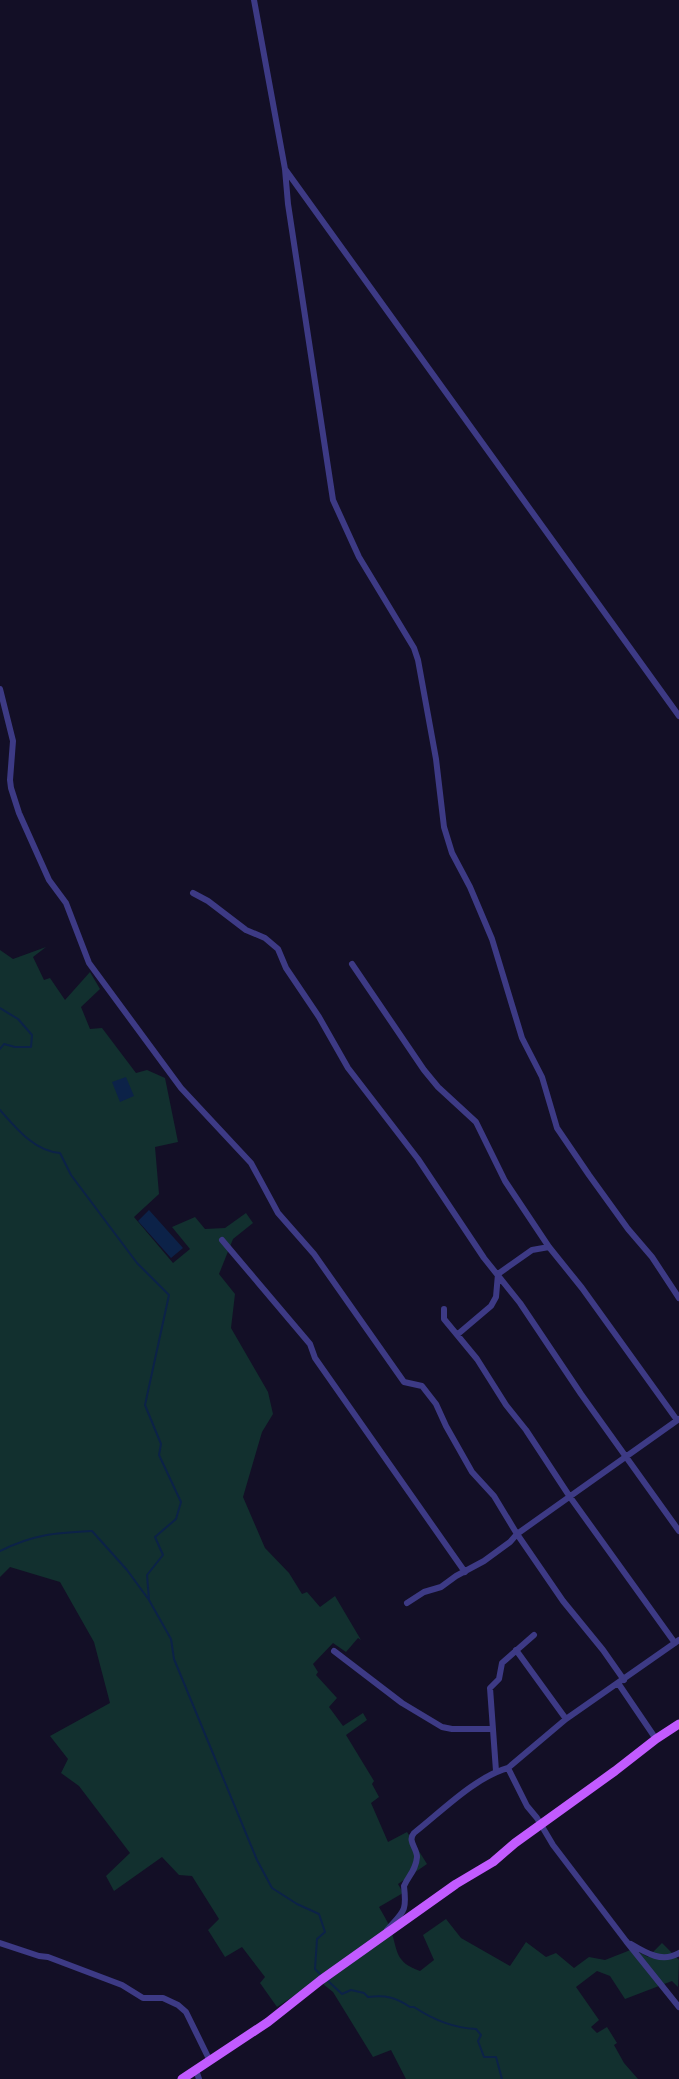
<svg xmlns="http://www.w3.org/2000/svg" width="679" height="2079" viewBox="0 0 679 2079" font-family="Mulish,sans-serif">
  <style>
    .green { fill: #12302f }
    .water { fill: #0c2248 }
    .lines { fill: none; stroke-linecap: round; stroke-linejoin: round }
    .stream { stroke: #0c2248; stroke-width: 2 }
    .street { stroke: #3d3a85; stroke-width: 6 }
    .primary { stroke: #c25bff; stroke-width: 9 }
  </style>
  <rect width="100%" height="100%" fill="#130f26"/>
  <path class="green" d="M46,947L33,957L44,980L50,978L65,1000L90,972L100,989L81,1007L90,1029L102,1028L136,1073L147,1070L165,1078L178,1142L155,1147L159,1194L134,1217L173,1263L190,1249L172,1227L195,1217L205,1229L225,1228L246,1213L253,1223L233,1239L219,1274L235,1294L231,1328L268,1392L273,1414L262,1432L243,1497L265,1548L289,1573L302,1594L307,1592L320,1607L335,1596L361,1640L358,1638L346,1652L333,1643L313,1664L318,1672L316,1675L337,1698L329,1707L343,1726L363,1713L367,1720L346,1735L374,1781L372,1784L379,1797L371,1803L388,1842L407,1832L427,1864L398,1884L403,1893L379,1907C383,1914 388,1922 391,1930C398,1952 395,1962 420,1971L434,1960L423,1935L446,1919L461,1938L510,1966L526,1942L546,1957L556,1953L574,1968L589,1957L605,1960L633,1949L648,1957L662,1943L679,1960L678,1987L672,1981L625,1999L610,1976L597,1971L576,1987L599,2020L591,2027L597,2033L607,2027L617,2043L614,2045L624,2063L638,2079H406L391,2050L373,2057L333,1992L318,1980L277,2007L260,1983L265,1977L242,1947L225,1957L208,1930L219,1919L192,1876L179,1875L162,1857L114,1891L106,1876L130,1853L79,1786L61,1773L68,1759L50,1736L110,1703L94,1642L60,1582L10,1567L0,1577V950L13,959Z"/>
  <path class="water" d="M126,1077L134,1096L120,1102L112,1082Z
    M149,1210L183,1248L171,1258L138,1221Z"/>
  <g class="lines">
    <path class="stream" d="M0,1008L18,1019L32,1035L31,1047H15L4,1044L0,1049
      M0,1110C16,1128 34,1151 60,1153L71,1175L137,1263L169,1295L145,1405L161,1444L159,1455L181,1502L176,1519L155,1537L163,1555L147,1575L149,1600L171,1639L174,1659L257,1860L272,1888L297,1904L319,1914L325,1932L317,1939L315,1969L322,1976
      M0,1551C34,1534 55,1533 92,1531L127,1570L149,1600
      M327,1980L342,1994L351,1990L364,1993L368,1997C386,1995 395,1997 410,2007H414C432,2019 454,2028 476,2029L481,2035L478,2041L484,2057H496L502,2079"/>
    <path class="street" d="M254,0L285,169L288,204L333,500L359,557L414,648L418,660L436,759L444,827L452,853L470,887L492,939L522,1038L542,1077L557,1128L589,1175L628,1229L652,1257L679,1298
      M285,169L679,716
      M0,689L13,741L10,780L11,788L19,813L49,880L66,903L89,963L181,1088L251,1163L278,1213L314,1254L404,1382L422,1386L436,1404L446,1426L472,1472L494,1496L517,1534L563,1601L603,1650L624,1680
      M193,893L208,901L246,930L265,938L278,949L286,968L319,1017L348,1068L418,1159L484,1258L520,1303L581,1394L679,1531
      M352,964L424,1070L438,1087L476,1122L505,1181L549,1247L582,1288L677,1420
      M222,1240L310,1344L315,1358L465,1572
      M498,1274L532,1250L549,1247
      M444,1309V1319L477,1359L506,1405L526,1430L570,1497L675,1643
      M458,1334L491,1306L496,1297L498,1274
      M407,1603L424,1592L441,1587L456,1576L484,1561L510,1542L517,1534L679,1419
      M516,1650L566,1719
      M334,1651L402,1703L442,1727L452,1729H491
      M618,1683L656,1739
      M508,1768L527,1806L537,1818L553,1845L626,1941L679,2007
      M496,1771L490,1688L499,1679L502,1663L534,1635
      M387,1930C404,1911 407,1912 404,1886C409,1875 416,1870 417,1857C417,1848 407,1841 414,1833C441,1812 475,1777 508,1768L566,1719L679,1640
      M0,1943L39,1956L48,1957L122,1985L143,1998H163L178,2005L186,2012L210,2061
      M631,1944C646,1953 662,1963 679,1953
      M196,2070L199,2079"/>
    <path class="primary" d="M182,2079L268,2022L321,1980L456,1884L493,1862L515,1843L615,1771L656,1739L679,1724"/>
  </g>
</svg>
